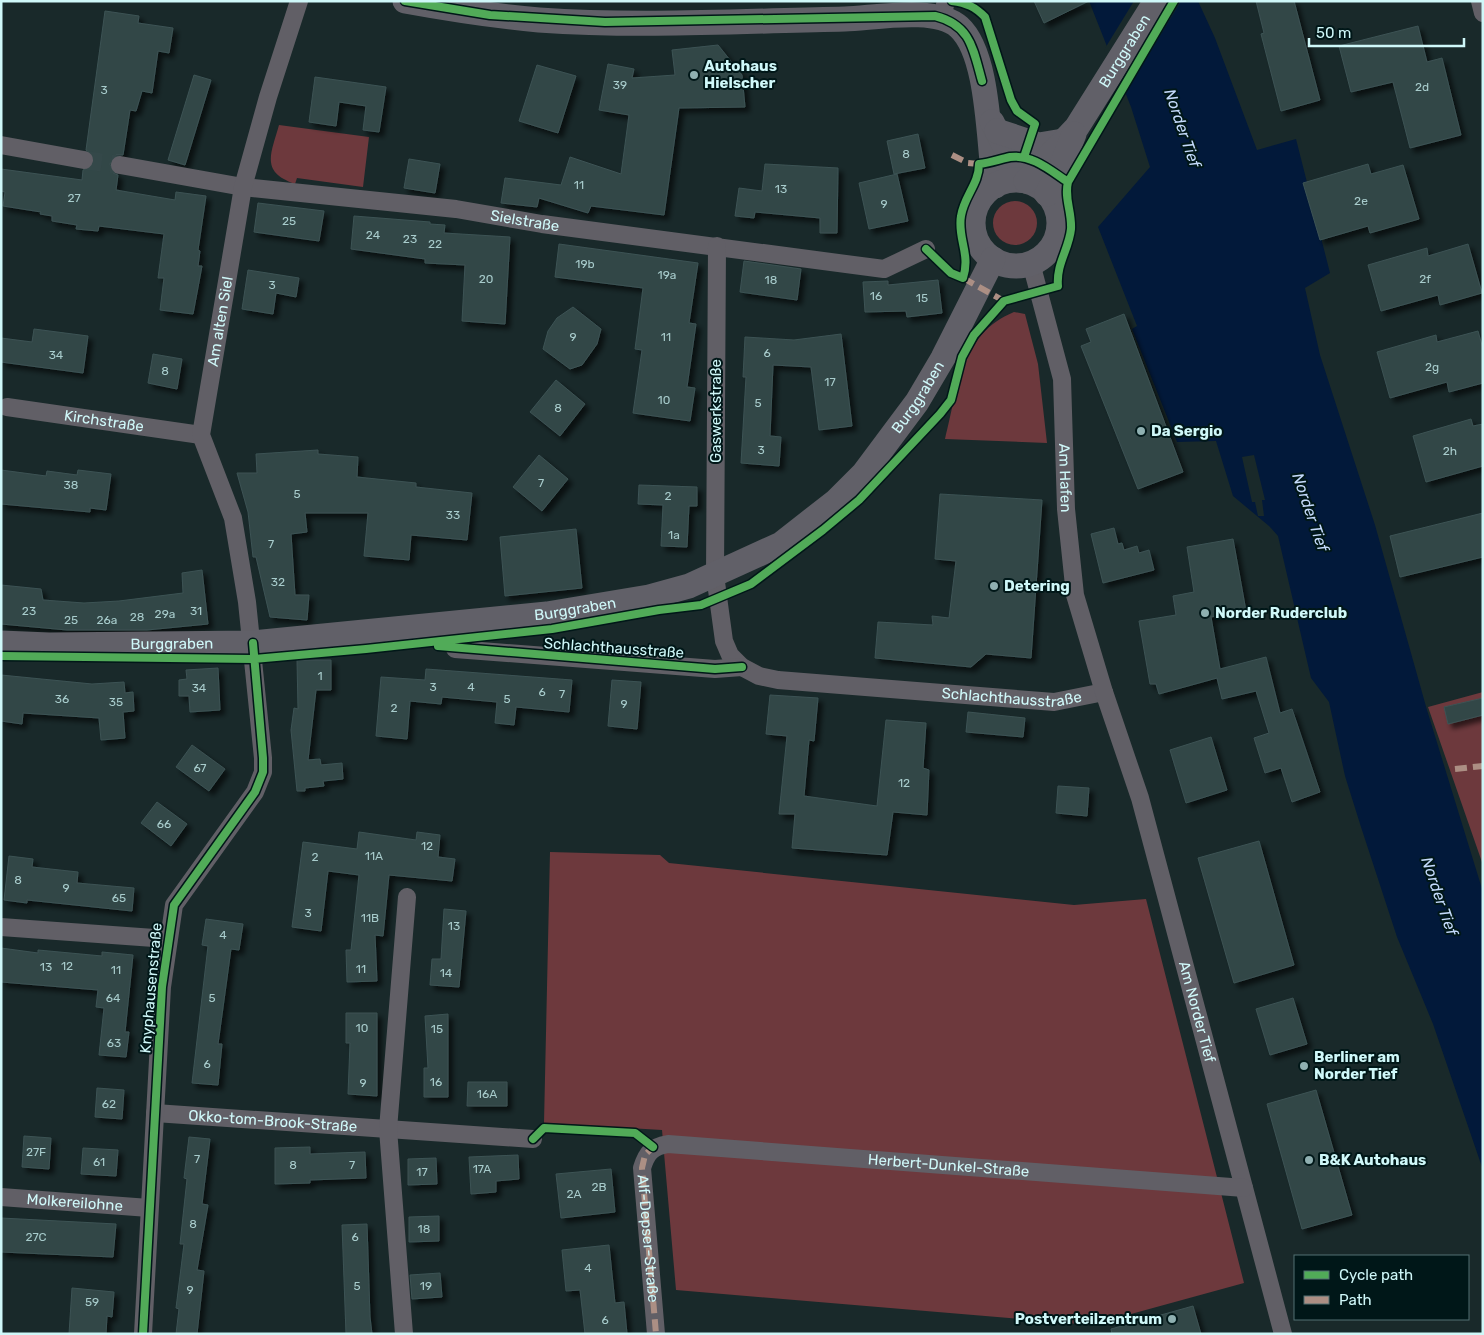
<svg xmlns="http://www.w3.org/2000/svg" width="1484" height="1335" viewBox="0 0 1484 1335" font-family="Rubik,sans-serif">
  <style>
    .green { fill: #6d393d }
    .water { fill: #02193a }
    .pier { fill: #19292a }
    .building { fill: #334647; stroke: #3c5354; filter: url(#shadow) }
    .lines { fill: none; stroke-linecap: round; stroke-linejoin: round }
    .street-tunnel { stroke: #344849; stroke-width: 18; stroke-dasharray: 18 9; stroke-linecap: butt }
    .street { stroke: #615f66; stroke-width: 18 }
    .secondary { stroke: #616068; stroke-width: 25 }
    .quiet { stroke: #ac8f84; stroke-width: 6; stroke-dasharray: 12 6; stroke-linecap: butt }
    .cycleway-casing { stroke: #001718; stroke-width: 11 }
    .cycleway { stroke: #51ab58; stroke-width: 8 }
    .poi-dot { fill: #8fb0b1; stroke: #001718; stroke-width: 2 }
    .labels { text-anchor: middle; stroke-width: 4; stroke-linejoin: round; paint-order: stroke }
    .number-label { font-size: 12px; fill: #a8cccc }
    .street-label { font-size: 15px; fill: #cff8f9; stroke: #001718 }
    .poi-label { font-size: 15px; font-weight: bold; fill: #cff8f9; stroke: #001718; text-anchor: start }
    .water-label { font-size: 16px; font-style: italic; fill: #c4dafb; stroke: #001718 }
  </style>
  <defs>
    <filter id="shadow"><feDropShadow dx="4.5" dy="4.5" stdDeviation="2.5" flood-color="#0009"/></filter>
  </defs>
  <rect width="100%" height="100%" fill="#19292a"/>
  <path class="green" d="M279,125L369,137L363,187L297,178L295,184C260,172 271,154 279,125Z
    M993 223a22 22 0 1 1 44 0a22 22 0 1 1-44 0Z
    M1014,312L1025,314L1038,364L1047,443L945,439C958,389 960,334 1014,312Z
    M1483,692V865L1428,707Z
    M550,852L660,855L669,863L1074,905L1146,899L1244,1283L1091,1325L676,1290L662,1130L544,1123Z"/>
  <path class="water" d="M1089,1H1198L1215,38L1257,150L1296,139L1330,273L1305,288L1320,355L1375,525L1427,710L1483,892V1170L1433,1024L1397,937L1361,827L1345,776L1329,702L1311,678L1278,536L1269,526L1233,496L1216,441L1177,442L1132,329L1137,326L1098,227L1150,167L1131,107Z"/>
  <path class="pier" d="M1134,1H1181L1124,95L1104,50Z
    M1254,455L1265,500H1262L1264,516H1258L1255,502H1252L1242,457Z"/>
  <path class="building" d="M1034,1H1089L1044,23Z
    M1256,1H1294L1320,100L1281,111L1261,34L1264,33Z
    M105,11L139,16L138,23L173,28L169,53L158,51L152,93L142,91L136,111L130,110L123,155H116L110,164L113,173L118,175L116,190L175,200L176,192L206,196L198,250L200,251L198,266H202L193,314L160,310L164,278H158L164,234L99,226L98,231L76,229L77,225L52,221V216L40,214L41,212L3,206L5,192L1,191V169L82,180L83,170L92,166L94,156L86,150Z
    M1418,26L1427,62L1442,58L1461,135L1410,148L1393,82L1351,92L1339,46Z
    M718,45L742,75L745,107L679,108L664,215L591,206L588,213L539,198L537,207L501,203L505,178L561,185L570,157L621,174L629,115L599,110L608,64L634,69L632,78L675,75L672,50Z
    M537,65L576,76L558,133L519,121Z
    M194,75L211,80L185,165L168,160Z
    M315,77L386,87L379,132L363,130L366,106L339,102L336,126L309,122Z
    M918,134L925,168L894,174L887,141Z
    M409,159L440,164L435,193L404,188Z
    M765,164L838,168L837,233H820V218L755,212L754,218L735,216L739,188L762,191Z
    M1368,164L1371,174L1403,165L1419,219L1370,233L1368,226L1320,240L1303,183Z
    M897,174L908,221L869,229L859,183Z
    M258,203L324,211L319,241L254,232Z
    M354,216L430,222V224L445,225L444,233L510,237L505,324L462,321L465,265L425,263V259L351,249Z
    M559,244L698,263L689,323L696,324L687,387L695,388L690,421L633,413L642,350L635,349L643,288L555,277Z
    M1468,244L1482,293L1440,305L1438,295L1381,311L1368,265L1427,248L1428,256Z
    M744,261L801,269L797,300L740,292Z
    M248,270L299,278L296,297L276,293L273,314L242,309Z
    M938,280L942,313L907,317L906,311L865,312L863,282L888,281V285Z
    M573,307L601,329L597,344L582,365L570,369L543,349L548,331L557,318Z
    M1124,314L1183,472L1138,489L1081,346L1091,342L1086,329Z
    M34,329L88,336L83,373L1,362V338L32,342Z
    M1478,331L1483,349V383L1449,392L1447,382L1390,398L1377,352L1436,335L1437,342Z
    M841,334L852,426L819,430L811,367L773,365L770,436L781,437L779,466L741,463L746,377H743L745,337L794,340Z
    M153,354L182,359L177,389L148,383Z
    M556,380L585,404L560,436L530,412Z
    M1471,419L1473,426L1483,424V466L1426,482L1413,436Z
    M318,450V454L358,457L357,477L416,483V487L472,493L467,540L411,535L409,560L364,556L368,513H305L307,532L291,534L295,595H309L307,620L270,617L256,557H253L248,512L237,473H257L256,454Z
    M539,455L568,479L542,511L513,487Z
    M1,470L46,476L47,471L77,475L78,470L111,474L106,510L90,508V512L1,504Z
    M639,485L697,487V506H689L687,547L661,546L663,505L638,504Z
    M940,494L1042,500L1031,658L986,654L971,667L875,658L878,622L933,625L932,616L949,618L956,561L935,559Z
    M1483,513V557L1400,577L1390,536Z
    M1114,528L1118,544L1122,543L1124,550L1137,546L1139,553L1149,550L1154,570L1103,583L1091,534Z
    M576,529L582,588L505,596L500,537Z
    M1233,539L1246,611L1211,617L1220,669L1266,657L1280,713L1292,709L1320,792L1292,802L1281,768L1265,773L1254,738L1269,733L1256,691L1222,699L1217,678L1159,694L1156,684H1150L1139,621L1176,615L1173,596L1194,592L1187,547Z
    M202,570L208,624L147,630H67L1,624V585L41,589L43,600L84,603L119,601L183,593L182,573Z
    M297,660H331V690H316L308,760L320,759L321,765L342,763L343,779L323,781L324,786L305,788V791H297L291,730L294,708L298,709Z
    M218,668L220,710L190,712L189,696H179V680L187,679L186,670Z
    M426,669L572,680L569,712L516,707L514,725L495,723L497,702L442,697L441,704L410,701L407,739L376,736L381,677L425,680Z
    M1,675L92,684L124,682L125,693L133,692L134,711L123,712L125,738L101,740L99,718L23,713L22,724L1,721Z
    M612,680L641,682L637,729L608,726Z
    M770,695L818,698L814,741L809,740L804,796L877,806L886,720L926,723L923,768L929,770L927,815L893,812L887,855L792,848L795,814H779L787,736L766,734Z
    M1483,698V715L1448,724L1444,707Z
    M968,712L1025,718L1023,737L966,732Z
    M1211,737L1227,790L1186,803L1170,750Z
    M192,745L225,769L209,791L176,767Z
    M1058,786L1089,788L1087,816L1056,813Z
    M157,802L187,824L171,846L141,823Z
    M359,832L416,840L417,832L440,835L438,857L455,859L452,881L389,875L383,936L375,935L377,981L347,982L346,950H351L359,875L328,871L321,931L292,927L303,842L357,849Z
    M1259,841L1294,965L1234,983L1198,858Z
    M9,856L33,859L32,867L78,872L77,883L134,888L132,911L27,900V903L4,900Z
    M444,909L466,911L459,987L430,985L432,959H441Z
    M206,919L243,924L239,950L231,949L218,1044H222L218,1085L192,1083L208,946L202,945Z
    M1,948L38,953V950L102,956V952L133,955L125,1032H129L126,1057L99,1055L104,1008L96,1007L98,990L1,982Z
    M1293,998L1307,1044L1270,1055L1256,1009Z
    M346,1013H377V1096L348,1094L350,1043H346Z
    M448,1014V1097H424V1068H428L425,1016Z
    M468,1082H507V1106H467Z
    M97,1088L124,1090L122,1119L95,1117Z
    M1316,1090L1352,1215L1302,1229L1267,1104Z
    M24,1136L51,1138L49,1169L22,1167Z
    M189,1137L210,1139L202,1204L208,1205L197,1270L204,1271L197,1334H176L179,1309L176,1308L184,1244H180L187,1179L184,1178Z
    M310,1147V1154L365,1152L366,1178L310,1180V1183L275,1184V1148Z
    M83,1148L118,1150L116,1176L81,1174Z
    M518,1155L519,1179L496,1181V1192L471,1194L469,1157Z
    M436,1158L437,1184L408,1185V1159Z
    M611,1169L615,1212L561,1218L556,1174Z
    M439,1216V1241L409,1242V1217Z
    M1,1218L116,1224L113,1257L1,1252Z
    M367,1224L370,1317L372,1334H346L342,1225Z
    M609,1245L615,1303L624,1302L627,1334H585L580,1290L566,1291L562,1250Z
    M440,1273L442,1297L412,1299L410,1275Z
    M72,1288L114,1292L112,1317L107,1316L106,1334H69Z
    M1193,1306L1201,1334H1112L1111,1329Z"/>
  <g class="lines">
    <path class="street-tunnel" d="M84,160L120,165"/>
    <g class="street">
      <path d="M1480,1L1483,13"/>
      <path d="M942,17L946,1"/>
      <path d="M1,145L84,160"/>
      <path id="s1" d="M120,165L243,187L456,209L542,224L884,269L926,249"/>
      <path id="s2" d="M717,246L715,575L724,641L730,655L742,667L759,676L778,680L1054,702L1104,692"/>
      <path id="s3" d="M1031,263L1062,379L1066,509L1075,595L1104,692L1140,798L1283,1334"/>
      <path id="s4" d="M7,407L201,435"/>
      <path d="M455,649L715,669L742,667"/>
      <path d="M1,927L168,939"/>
      <path id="s5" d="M155,1113L533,1139"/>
      <path id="s6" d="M1,1197L149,1208"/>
      <path id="s7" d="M143,1334L162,987L174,905L255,792L263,772V758L247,602L233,518L201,435L243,187L268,97L299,1"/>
      <path d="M404,1334L388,1129L407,897"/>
      <path id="s8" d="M656,1334L642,1168C647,1152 652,1147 668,1144L1244,1188"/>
    </g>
    <g class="secondary">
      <path d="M405,1C449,9 494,16 539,20C640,27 743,21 845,19C875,18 936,6 959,27C990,55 988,145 995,186"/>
      <path d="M992,122L1021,180"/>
      <path d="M997,131L1039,145L1063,141"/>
      <circle cx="1016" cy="223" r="43"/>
      <path id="s9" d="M1026,181L1077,127L1156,1"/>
      <path d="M1047,194L1058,175L1074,134"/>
      <path id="s10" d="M1,643L49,645L253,643L547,614L649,597L689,586L781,544L836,501L864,473L917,402L943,358L993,259"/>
    </g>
    <g class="quiet">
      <path d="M952,155L968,163L979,164"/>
      <path d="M963,278L1004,301"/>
      <path d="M1455,769L1483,766"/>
      <path id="s11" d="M650,1145L653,1147L645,1155L642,1168L656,1334"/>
    </g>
    <defs>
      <path id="cycleway" d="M405,1L490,15L605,22L935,16C971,25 973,49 982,81
        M952,1C967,3 975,7 985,17L1011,100L1017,111L1035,124L1024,157
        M1068,182L1174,1
        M438,646L715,669L742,667
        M1,656L253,659L366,649L552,629L659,610L701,605L751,584L823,530L859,500L940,414L951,400L962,357L974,335L1004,301L1058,286C1056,264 1069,249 1071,229C1072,212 1064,198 1068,182C1051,171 1032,154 1010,157C1000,159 990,163 979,164C979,184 964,196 961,216C957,238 971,254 963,278L951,273L926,249
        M533,1139L544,1128L635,1133L653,1147
        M143,1334L162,987L174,905L255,792L263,772V758L253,643"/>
    </defs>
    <use href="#cycleway" class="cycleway-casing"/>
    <use href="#cycleway" class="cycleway"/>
  </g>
  <g class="poi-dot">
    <circle cx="694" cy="75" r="5"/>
    <circle cx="1141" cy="431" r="5"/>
    <circle cx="994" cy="586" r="5"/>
    <circle cx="1205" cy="613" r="5"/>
    <circle cx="1304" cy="1066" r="5"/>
    <circle cx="1309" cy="1160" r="5"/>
    <circle cx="1172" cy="1319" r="5"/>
  </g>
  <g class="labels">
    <g class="number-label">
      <text x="620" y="89">39</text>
      <text x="1422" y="91">2d</text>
      <text x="104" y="94">3</text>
      <text x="906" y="158">8</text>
      <text x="579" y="189">11</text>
      <text x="781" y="193">13</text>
      <text x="74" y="202">27</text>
      <text x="1361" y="205">2e</text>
      <text x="884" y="208">9</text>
      <text x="289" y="225">25</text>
      <text x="373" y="239">24</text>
      <text x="410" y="243">23</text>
      <text x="435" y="248">22</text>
      <text x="585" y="268">19b</text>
      <text x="667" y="279">19a</text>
      <text x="486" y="283">20</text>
      <text x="1425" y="283">2f</text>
      <text x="771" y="284">18</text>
      <text x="272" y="289">3</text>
      <text x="876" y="300">16</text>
      <text x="922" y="302">15</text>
      <text x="573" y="341">9</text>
      <text x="666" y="341">11</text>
      <text x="767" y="357">6</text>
      <text x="56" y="359">34</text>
      <text x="1432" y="371">2g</text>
      <text x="165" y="375">8</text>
      <text x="830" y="386">17</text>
      <text x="664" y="404">10</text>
      <text x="758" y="407">5</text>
      <text x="558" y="412">8</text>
      <text x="761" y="454">3</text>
      <text x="1450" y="455">2h</text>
      <text x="541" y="487">7</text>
      <text x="71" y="489">38</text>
      <text x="297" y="498">5</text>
      <text x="668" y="500">2</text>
      <text x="453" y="519">33</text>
      <text x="674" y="539">1a</text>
      <text x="271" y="548">7</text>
      <text x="278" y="586">32</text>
      <text x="29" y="615">23</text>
      <text x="196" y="615">31</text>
      <text x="165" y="618">29a</text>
      <text x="137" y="621">28</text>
      <text x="71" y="624">25</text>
      <text x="107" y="624">26a</text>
      <text x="320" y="680">1</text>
      <text x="433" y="691">3</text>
      <text x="471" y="691">4</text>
      <text x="199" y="692">34</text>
      <text x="542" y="696">6</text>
      <text x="562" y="698">7</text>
      <text x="62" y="703">36</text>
      <text x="507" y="703">5</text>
      <text x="116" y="706">35</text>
      <text x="624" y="708">9</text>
      <text x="394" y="712">2</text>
      <text x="200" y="772">67</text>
      <text x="904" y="787">12</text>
      <text x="164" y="828">66</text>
      <text x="427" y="850">12</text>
      <text x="374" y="860">11A</text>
      <text x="315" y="861">2</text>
      <text x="18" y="884">8</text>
      <text x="66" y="892">9</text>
      <text x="119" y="902">65</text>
      <text x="308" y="917">3</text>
      <text x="370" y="922">11B</text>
      <text x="454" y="930">13</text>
      <text x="223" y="939">4</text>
      <text x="67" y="970">12</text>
      <text x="46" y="971">13</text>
      <text x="361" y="973">11</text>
      <text x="116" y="974">11</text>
      <text x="446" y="977">14</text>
      <text x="113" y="1002">64</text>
      <text x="212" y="1002">5</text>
      <text x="362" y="1032">10</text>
      <text x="437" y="1033">15</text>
      <text x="114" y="1047">63</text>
      <text x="207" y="1068">6</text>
      <text x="436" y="1086">16</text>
      <text x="363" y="1087">9</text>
      <text x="487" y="1098">16A</text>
      <text x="109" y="1108">62</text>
      <text x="36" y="1156">27F</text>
      <text x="197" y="1163">7</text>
      <text x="99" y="1166">61</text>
      <text x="293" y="1169">8</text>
      <text x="352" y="1169">7</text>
      <text x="482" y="1173">17A</text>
      <text x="422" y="1176">17</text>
      <text x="599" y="1191">2B</text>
      <text x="574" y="1198">2A</text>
      <text x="193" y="1228">8</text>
      <text x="424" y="1233">18</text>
      <text x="36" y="1241">27C</text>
      <text x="355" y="1241">6</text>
      <text x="588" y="1272">4</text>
      <text x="357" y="1290">5</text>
      <text x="426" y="1290">19</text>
      <text x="190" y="1294">9</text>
      <text x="92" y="1306">59</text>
      <text x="605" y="1324">6</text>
    </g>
    <g class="street-label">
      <text dy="5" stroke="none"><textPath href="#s9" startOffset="164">Burggraben</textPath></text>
      <text dy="5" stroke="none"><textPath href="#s1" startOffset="409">Sielstraße</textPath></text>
      <text dy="5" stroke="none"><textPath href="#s7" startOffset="1051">Am alten Siel</textPath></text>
      <text dy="5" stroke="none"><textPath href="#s10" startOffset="996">Burggraben</textPath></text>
      <text transform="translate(716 411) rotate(-90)" y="5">Gaswerkstraße</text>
      <text dy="5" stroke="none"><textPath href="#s4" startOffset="98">Kirchstraße</textPath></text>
      <text dy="5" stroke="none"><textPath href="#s3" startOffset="219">Am Hafen</textPath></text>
      <text dy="5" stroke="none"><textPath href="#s10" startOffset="576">Burggraben</textPath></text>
      <text dy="5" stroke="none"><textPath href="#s10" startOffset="171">Burggraben</textPath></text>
      <text transform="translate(614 648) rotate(4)" y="5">Schlachthausstraße</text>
      <text dy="5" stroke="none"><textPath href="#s2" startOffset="701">Schlachthausstraße</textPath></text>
      <text transform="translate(151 988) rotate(-85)" y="5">Knyphausenstraße</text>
      <text dy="5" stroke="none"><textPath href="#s3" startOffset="771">Am Norder Tief</textPath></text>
      <text dy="5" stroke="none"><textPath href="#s5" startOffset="118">Okko-tom-Brook-Straße</textPath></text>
      <text dy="5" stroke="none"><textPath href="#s8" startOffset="486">Herbert-Dunkel-Straße</textPath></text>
      <text dy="5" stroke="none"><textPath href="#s6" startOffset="74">Molkereilohne</textPath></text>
      <text dy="5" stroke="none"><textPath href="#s11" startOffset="99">Alf-Depser-Straße</textPath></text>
    </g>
    <g class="poi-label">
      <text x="704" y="71">Autohaus<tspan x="704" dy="17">Hielscher</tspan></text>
      <text x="1151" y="436">Da Sergio</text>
      <text x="1004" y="591">Detering</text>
      <text x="1215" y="618">Norder Ruderclub</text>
      <text x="1314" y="1062">Berliner am<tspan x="1314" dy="17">Norder Tief</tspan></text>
      <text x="1319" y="1165">B&amp;K Autohaus</text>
      <text x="1162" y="1324" text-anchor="end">Postverteilzentrum</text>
    </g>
    <g class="water-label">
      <text transform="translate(1183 128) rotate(71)" y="6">Norder Tief</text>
      <text transform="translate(1311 512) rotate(71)" y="6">Norder Tief</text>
      <text transform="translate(1440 896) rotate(71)" y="6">Norder Tief</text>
    </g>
  </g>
  <rect width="1484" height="1335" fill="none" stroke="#cff8f9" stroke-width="5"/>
  <rect x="1294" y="1255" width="175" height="65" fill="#001718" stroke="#537172"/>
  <rect x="1304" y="1271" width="25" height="8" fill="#51ab58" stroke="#537172"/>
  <text x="1339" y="1280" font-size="15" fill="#cff8f9">Cycle path</text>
  <rect x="1304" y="1296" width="25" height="8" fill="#ac8f84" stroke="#537172"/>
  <text x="1339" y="1305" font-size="15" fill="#cff8f9">Path</text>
  <path d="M1309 38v8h155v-8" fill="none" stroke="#cff8f9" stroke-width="2.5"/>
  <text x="1316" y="38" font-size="15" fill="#cff8f9" stroke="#001718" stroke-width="4" paint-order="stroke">50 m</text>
</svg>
